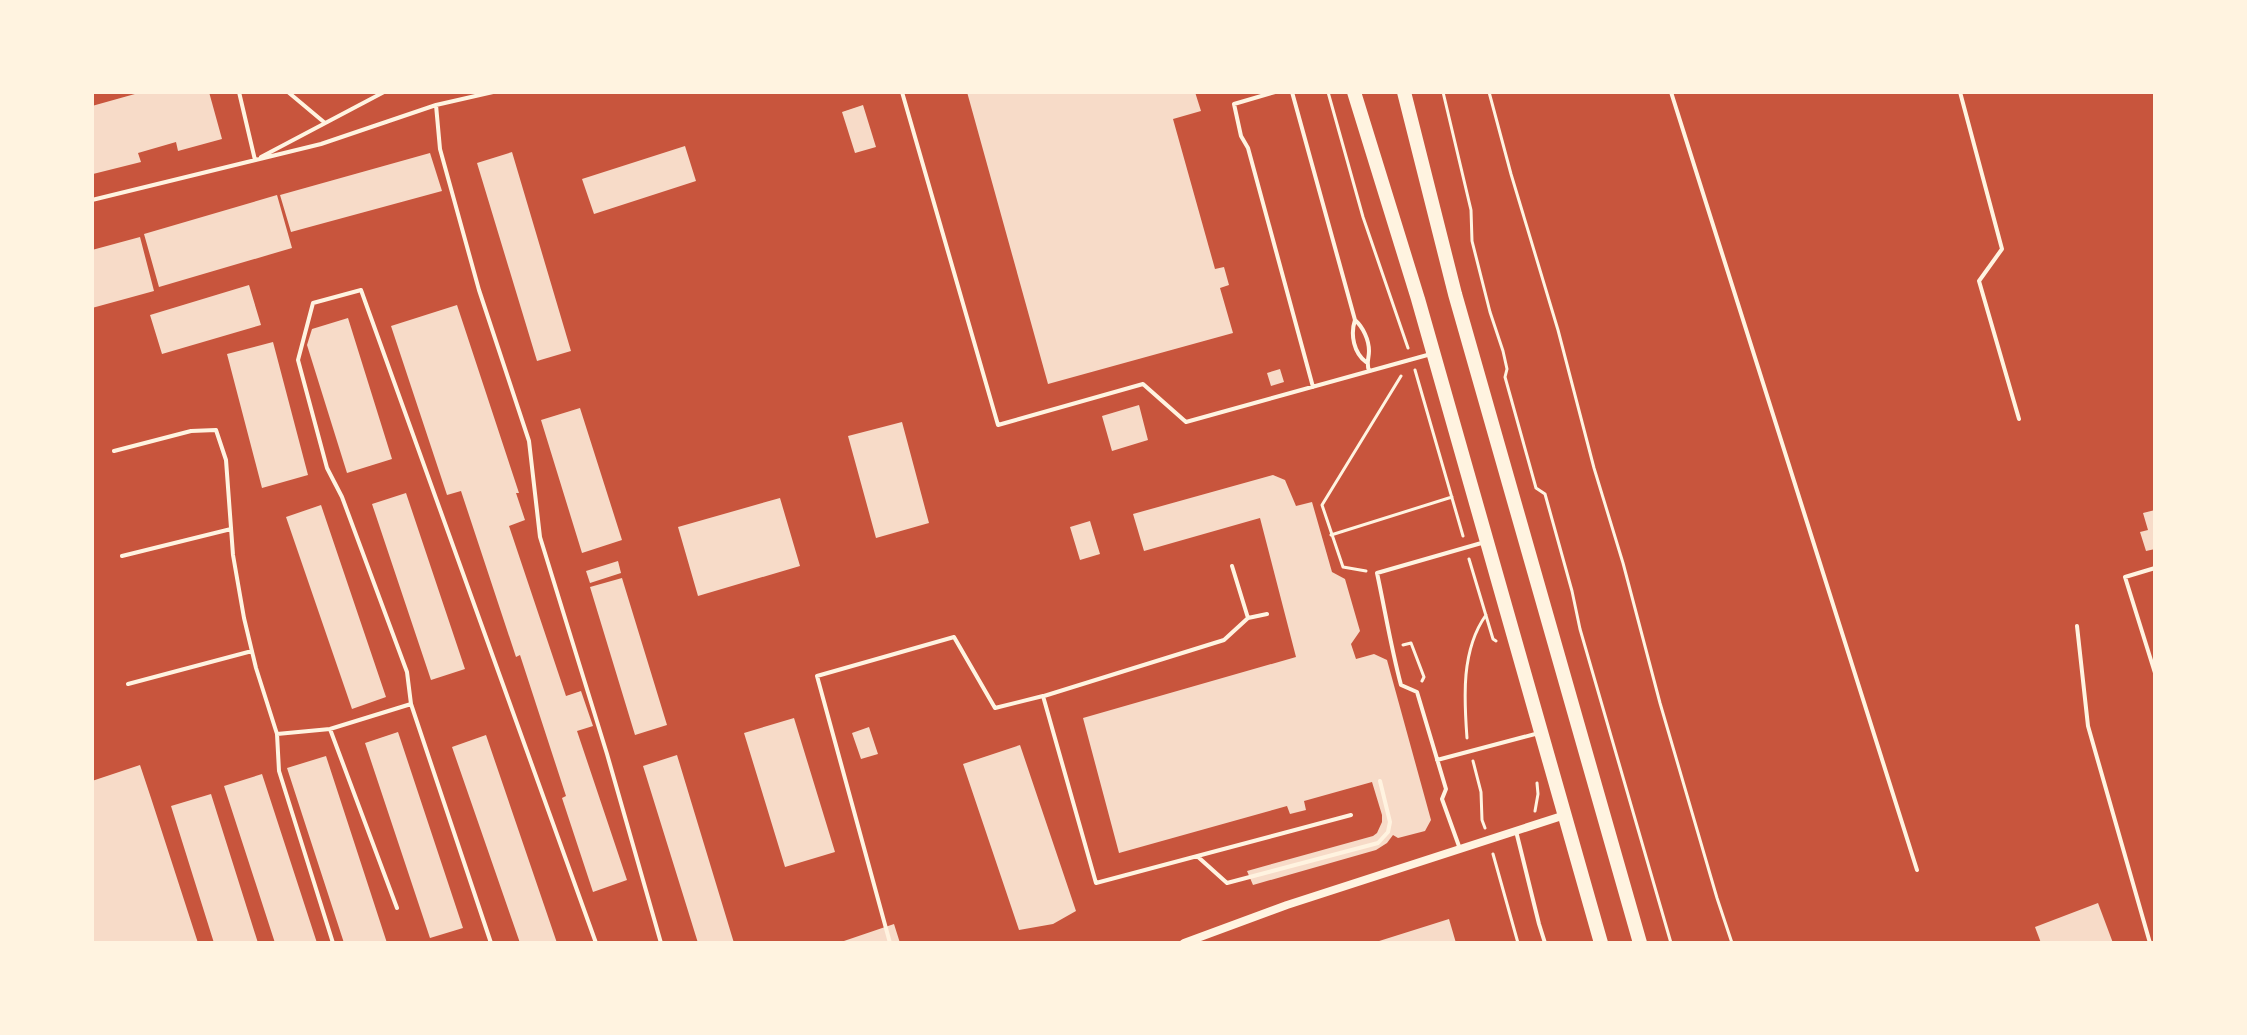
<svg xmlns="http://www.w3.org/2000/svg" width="2247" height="1035" viewBox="0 0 2247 1035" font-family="Lato,sans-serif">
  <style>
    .building { fill: #f7dbc8 }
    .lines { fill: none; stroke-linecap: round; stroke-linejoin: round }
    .path { stroke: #fff3e0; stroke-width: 3 }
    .service { stroke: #fff3e0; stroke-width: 4 }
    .minor { stroke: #fff3e0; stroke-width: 8 }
    .primary { stroke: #fff3e0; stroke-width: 14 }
  </style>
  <rect width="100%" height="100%" fill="#c8553d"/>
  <path class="building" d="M142,92H209L222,139L178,151L176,142L138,153L141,162L93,174L92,106Z
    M967,92H1195L1201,111L1173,119L1215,269L1224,267L1229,285L1220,288L1233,333L1048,384Z
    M863,105L876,147L855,153L842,112Z
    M685,146L696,181L594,214L582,179Z
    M512,152L571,351L537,361L477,163Z
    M430,153L442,191L291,232L280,195Z
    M277,195L292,248L159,287L144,234Z
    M140,237L154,291L92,308V250Z
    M249,285L261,325L162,354L150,315Z
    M457,305L519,493H516L525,520L509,526L566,696L581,691L593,726L577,731L627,880L593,892L562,798L566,796L520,655L516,657L461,491L447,495L391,326Z
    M348,318L392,459L347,473L307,345L312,329Z
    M273,342L308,475L262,488L227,354Z
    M1280,369L1284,382L1271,386L1267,373Z
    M1139,405L1148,440L1112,451L1102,416Z
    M580,408L622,540L582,553L541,420Z
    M902,422L929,523L876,538L848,436Z
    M1273,475L1285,480L1296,506L1312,502L1332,572L1345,579L1360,631L1351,644L1356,659L1374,654L1387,660L1431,820L1425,831L1398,838L1393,835L1387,843L1376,850L1253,885L1247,871L1373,836L1377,833L1382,822V815L1372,782L1304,801L1306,810L1290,814L1287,806L1119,853L1083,718L1296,657L1260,518L1144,551L1133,514Z
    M406,493L465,669L431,680L372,504Z
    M780,498L800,566L698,596L678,527Z
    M321,505L386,697L352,709L286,517Z
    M2155,510V549L2146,551L2140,532L2148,530L2143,513Z
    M1090,521L1100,554L1080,560L1070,527Z
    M618,561L621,573L590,583L586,571Z
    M622,578L667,725L635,735L590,587Z
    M794,718L835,852L785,867L744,733Z
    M869,727L878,754L861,759L852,733Z
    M398,732L463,928L430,938L365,743Z
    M486,735L557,943H520L452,747Z
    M1020,745L1076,911L1053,924L1019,930L963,764Z
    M677,755L734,943H698L643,766Z
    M326,756L387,943H344L287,768Z
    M140,765L151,798L198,943H92V781Z
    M262,774L317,943H275L224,786Z
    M211,794L258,943H214L171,806Z
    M2098,903L2113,943H2041L2035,927Z
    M1449,919L1456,943H1376V942Z
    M894,924L900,943H841V942Z"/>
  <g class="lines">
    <path class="path" d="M1328,92L1363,217L1408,348
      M1443,92L1471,210L1472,241L1490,312L1503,351L1507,369L1505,377L1536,488L1545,494L1572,591L1580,629L1671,943
      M1489,92L1511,174L1558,330L1594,468L1623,563L1660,703L1717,898L1732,943
      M1415,370L1463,536
      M1331,535L1452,497
      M1469,559L1493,639L1496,641
      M1366,571L1343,567L1322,505L1401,376
      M1403,645L1411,643L1424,677L1422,681
      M1467,738C1464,698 1461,650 1486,615
      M1473,761L1481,792L1482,820L1485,828
      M1535,811L1538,794L1537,783
      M1493,854L1518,943"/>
    <path class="service" d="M239,92L255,160
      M288,92L325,123
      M902,92L998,425L1143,384L1186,422L1431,354
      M1275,92L1234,104L1241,136L1248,148L1313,387
      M1292,92L1355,320
      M1671,92L1917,870
      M1960,92L2002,249L1979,281L2019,419
      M436,105L440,149L479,290L529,441L540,537L607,754L661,943
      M261,157L384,92
      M92,200L321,144L436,105L493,92
      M1366,362C1354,353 1350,335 1355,320C1363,327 1369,340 1369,351C1369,359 1366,362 1369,371
      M114,451L191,431L216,430L226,460L233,555L244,618L256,668L277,734L330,729L411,704L491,943
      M122,556L231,529
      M1232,566L1248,618L1267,614
      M2155,568L2125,577L2155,673
      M2077,626L2088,726L2150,943
      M128,684L252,651
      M1044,696L1224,640L1248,618
      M411,704L407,672L342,497L327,468L298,360L313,303L361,290L596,943
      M330,729L397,908
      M277,734L279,771L333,943
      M1437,760L1539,733
      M1516,831L1539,924L1545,943
      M1460,849L1442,799L1446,789L1417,692L1401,685C1391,648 1385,610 1377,573L1485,542
      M1197,856L1227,883L1378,843L1388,832L1390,822L1380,781
      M890,943L817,676L954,637L995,708L1043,696L1096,883L1351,815"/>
    <path class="minor" d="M1184,943L1287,905L1565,815"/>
    <path class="primary" d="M1354,92L1418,299L1601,943
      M1404,92L1455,294L1640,943"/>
  </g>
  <rect width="2247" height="1035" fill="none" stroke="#fff3e0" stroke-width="188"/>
</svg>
